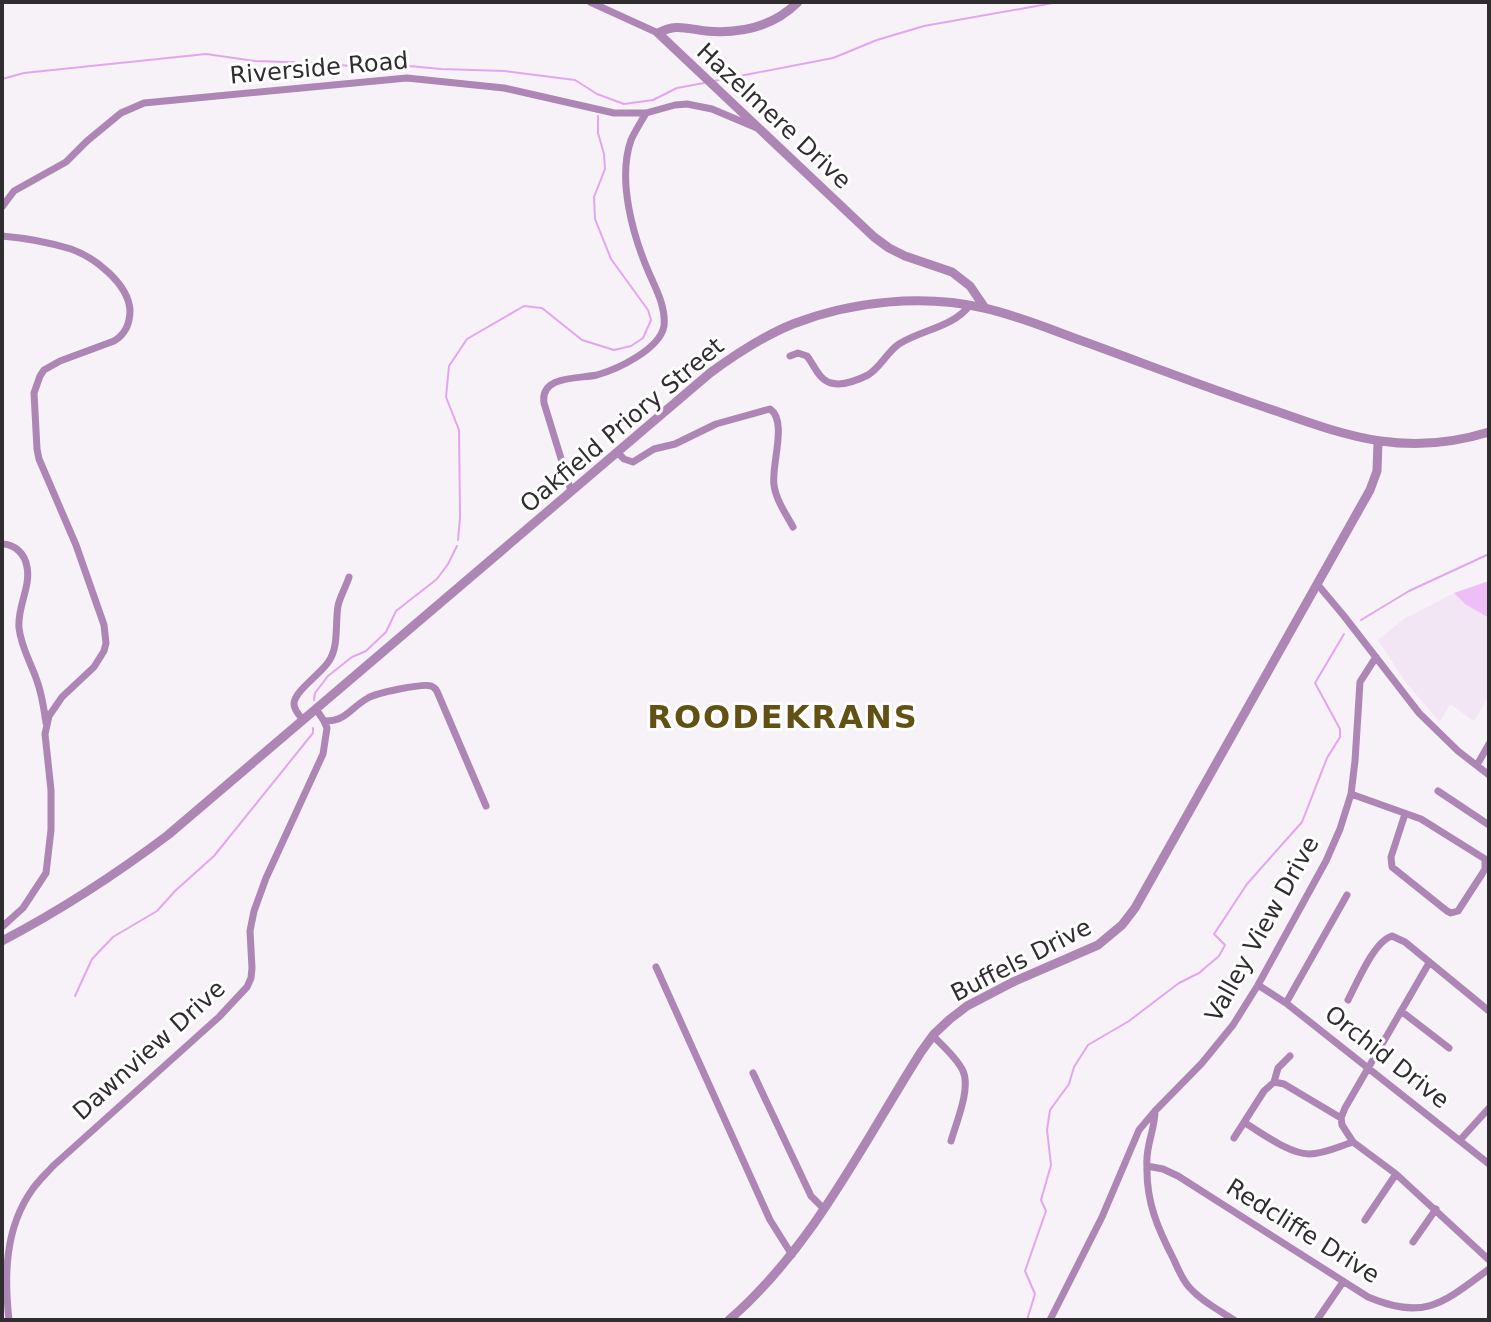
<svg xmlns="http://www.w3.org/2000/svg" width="1491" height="1322" viewBox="0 0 1491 1322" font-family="'DejaVu Sans',sans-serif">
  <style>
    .built { fill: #f2e6f4 }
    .green { fill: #eebff7 }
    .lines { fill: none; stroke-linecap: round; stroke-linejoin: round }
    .stream { stroke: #e4a5f0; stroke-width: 2 }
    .minor { stroke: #ad86b5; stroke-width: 7 }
    .tertiary { stroke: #ad86b5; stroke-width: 9 }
    .labels { text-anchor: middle; stroke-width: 6; stroke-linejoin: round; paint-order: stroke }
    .street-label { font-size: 24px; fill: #302d30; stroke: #fff }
    .district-label { font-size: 32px; font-weight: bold; letter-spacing: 2px; fill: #635013; stroke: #fff }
  </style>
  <rect width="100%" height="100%" fill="#f7f1f8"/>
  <path class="built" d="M1489,581V695L1474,721L1450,704L1440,722L1404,680L1378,640L1404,619L1454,593Z"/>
  <path class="green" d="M1489,581V618L1465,604L1454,593Z"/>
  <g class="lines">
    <path class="stream" d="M2,79L24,73L206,54L255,61L319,63L371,68L409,66L441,69L505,71L575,80L597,94L624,104L653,100L677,88L704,83
      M714,81L833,58L877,40L924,26L1059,2
      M458,540L460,517L459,430L446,397L449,366L467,339L524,306L542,308L582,340L614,350L631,346L643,338L651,320L648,310L611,259L595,219L594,197L605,169L604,154L598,133V116
      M1361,620L1409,591L1489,554
      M314,700L315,693L328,676L352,657L366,651L386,632L396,611L437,579L448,564L457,546
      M75,996L92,959L113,937L157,911L175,891L214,856L313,733V728
      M1027,1320L1035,1294L1025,1271L1046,1211L1041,1200L1051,1165L1047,1130L1050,1110L1069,1084L1074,1067L1088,1045L1129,1021L1179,983L1199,973L1219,956L1225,945L1214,934L1247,884L1302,822L1327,758L1340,737V729L1315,683L1344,634"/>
    <path class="minor" d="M590,2L658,33
      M2,207L14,191L66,162L87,141L121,113L144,103L407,78L504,88L614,113H646L675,105L687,104L712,109L757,128
      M2,236C25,238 48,242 71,249C94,257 128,283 130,310C130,323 126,334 114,341L60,361L44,370L40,376L34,393L37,449L39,459L76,545L104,625L106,643L104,651L94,667L62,697L49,716L45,734L51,790V830L46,873L23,908L2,927
      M790,356L798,353L807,356C814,365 819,380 831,383C842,386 858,380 868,375C881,367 887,352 899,344C923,329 952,328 970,305
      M617,452L624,459L633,462L654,449L675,444L716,424L770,409C788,421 771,465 774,485C776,500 786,514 793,527
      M571,491L544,403C540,375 579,379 597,375C618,369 660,349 664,326C666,307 656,289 649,273C633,236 617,180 631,140C635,131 641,122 646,113
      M2,544C15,544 25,554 27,567C31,587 17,607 19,628C21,647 31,663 37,681C42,694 44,709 46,723
      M1318,585L1344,616L1419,713L1458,751L1489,775
      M303,720C299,715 294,710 294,704C294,691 322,673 329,661C339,646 335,624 338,606C340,596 346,587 349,577
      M324,721C346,722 351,707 368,698C376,693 423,683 431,686C436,688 437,691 439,696L486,806
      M1477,765L1489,744
      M1438,791L1489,825
      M1351,794L1421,819L1485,859V869L1482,874L1458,911L1451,913L1447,911L1392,867L1391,857L1405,814
      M1429,963L1345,1108L1341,1118L1342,1125L1353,1142L1396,1174L1489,1260
      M656,967L770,1220L792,1255
      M1258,985L1286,1003L1489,1164
      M1348,1000C1357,983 1374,941 1392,936L1405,942L1489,1011
      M1286,1003L1347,895
      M1401,1011L1449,1048
      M933,1036C943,1046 957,1058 963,1071C971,1089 956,1123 951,1141
      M753,1073L811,1196L824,1209
      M1274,1082L1284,1084L1341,1118
      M1155,1111C1155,1130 1145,1147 1147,1166L1163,1169L1178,1176L1368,1297C1425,1321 1443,1303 1489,1269
      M1245,1123C1262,1133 1289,1154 1309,1154C1324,1154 1340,1146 1353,1142
      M1234,1138L1264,1091L1274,1082L1278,1068L1290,1056
      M1460,1140L1489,1108
      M1147,1166C1146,1202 1158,1229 1174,1260C1178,1269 1182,1279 1189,1287C1201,1301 1219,1310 1234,1320
      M1365,1220L1396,1174
      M1413,1242L1436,1209
      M9,1320C4,1275 5,1228 32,1190C38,1181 46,1174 53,1166L219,1017L247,987L251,978L252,968L250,931L254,911L266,878L323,754L327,728L324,721L316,709
      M1050,1320L1102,1217L1139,1130L1155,1111L1202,1063L1233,1025L1258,985L1326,861L1340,829L1351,794L1355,761L1360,682L1376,657
      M1317,1320L1343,1282"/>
    <path class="tertiary" d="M798,2C773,27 741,34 706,31C687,29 676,23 658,33L874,237L889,248L905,256L952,272L970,286L985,308
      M2,941C61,910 115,875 168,835L710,373C736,354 763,336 793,324C852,301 923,294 984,308C1020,316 1054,331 1088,343C1151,366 1213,390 1276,411C1352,438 1408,457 1489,432
      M729,1320C813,1247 862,1145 921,1052L934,1034L950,1019L967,1006L1013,982L1098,945L1122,925L1135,908L1370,490L1377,471L1378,442"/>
  </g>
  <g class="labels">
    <g class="street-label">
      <text transform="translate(319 68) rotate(-5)" y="8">Riverside Road</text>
      <text transform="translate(774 116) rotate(43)" y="8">Hazelmere Drive</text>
      <text transform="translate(622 425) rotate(-40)" y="8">Oakfield Priory Street</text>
      <text transform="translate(1262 929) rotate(-61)" y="8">Valley View Drive</text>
      <text transform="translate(1021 960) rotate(-27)" y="8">Buffels Drive</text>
      <text transform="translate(149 1050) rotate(-42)" y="8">Dawnview Drive</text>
      <text transform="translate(1387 1057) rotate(38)" y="8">Orchid Drive</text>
      <text transform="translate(1303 1231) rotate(32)" y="8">Redcliffe Drive</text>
    </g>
    <g class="district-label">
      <text x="783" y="728">ROODEKRANS</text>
    </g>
  </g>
  <rect width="1491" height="1322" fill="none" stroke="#302d30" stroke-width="8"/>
</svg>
